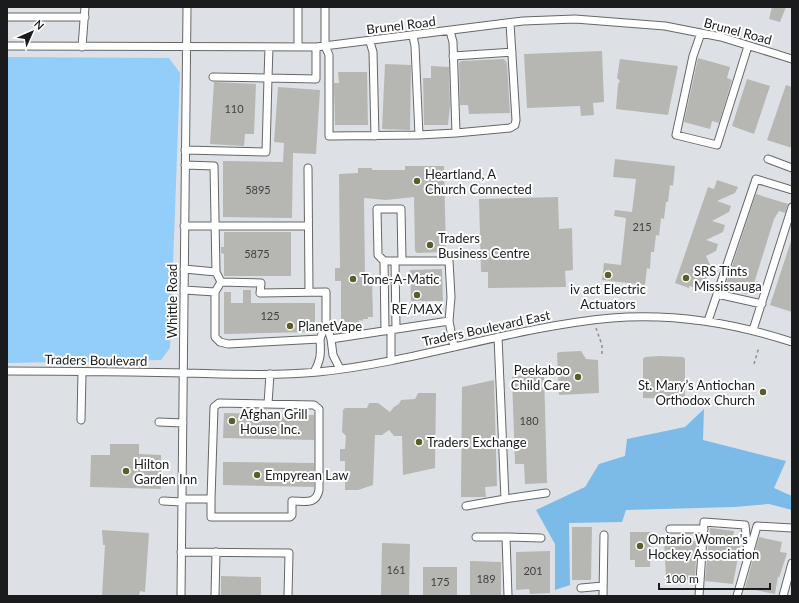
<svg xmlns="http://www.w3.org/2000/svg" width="799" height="603" viewBox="0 0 799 603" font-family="Lato,sans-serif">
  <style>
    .green { fill: #93cdf9 }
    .forest { fill: #7cbae8 }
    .building { fill: #b6b7b2 }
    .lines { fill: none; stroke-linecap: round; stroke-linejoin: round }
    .minor-casing { stroke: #64686b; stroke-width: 9 }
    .path { stroke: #8b8e90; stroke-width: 1.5; stroke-dasharray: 3 3; stroke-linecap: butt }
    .minor { stroke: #fff; stroke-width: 7 }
    .poi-dot { fill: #5b5d2a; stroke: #fff; stroke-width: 1.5 }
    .labels { text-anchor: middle; stroke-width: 4; stroke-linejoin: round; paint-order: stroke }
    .number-label { font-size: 11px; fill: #404242 }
    .street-label { font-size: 13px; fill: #191b1c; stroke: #fff }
    .poi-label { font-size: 13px; fill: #191b1c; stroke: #fff; text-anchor: start }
  </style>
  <rect width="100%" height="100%" fill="#dde1e5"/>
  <path class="green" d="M7,57L169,58L180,73L170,348L161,360L7,363Z"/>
  <path class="forest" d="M704,409L703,440L786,461L774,488L792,496V510L769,504L734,507L626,510L622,522L569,523L570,585L555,590V544L536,510L585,487L599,464L625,456L627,439L685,427Z"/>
  <path class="building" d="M772,7H786L780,22L769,19Z
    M602,51L604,102L593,103L594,115L581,116L580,106L527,108L524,54Z
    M698,58L730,67L727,78L732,80L719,123L712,121L710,129L684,122Z
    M504,59L507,63L510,113L469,114L468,105H460L459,63L461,61Z
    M620,59L678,66L668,115L616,109L618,84L620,81L617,78Z
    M385,64L411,65L410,130L382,129Z
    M431,66L449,67L450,106L448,125H424L423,78H431Z
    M338,72H367L368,125H335L334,83H339Z
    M747,79L770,86L754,134L732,126Z
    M214,82L256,84L254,134H245L244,146L210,144Z
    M786,85L792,87V148L767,140Z
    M278,87L320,90L316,154L293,153L292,218L223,217V161L283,162L284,143L274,142Z
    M615,159L675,166L673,186L670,185L668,202H666L664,219L661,218L659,236L656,235L654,252H651L650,269L647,268L645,285L602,280L604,263L621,265L626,218L614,216L615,210L632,212L636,179L613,177Z
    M405,166H444L446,252L417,253L415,251L414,197L386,200L364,198L365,274H369V281H372L373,317H368V319H363V321L359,320V322L341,325V281H335V268H340L339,174L358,173V168H372V170H405Z
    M717,180L738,187L735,193L717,201L731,206L729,212L712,221L725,225L723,232L706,240L718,244L716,251L706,256L711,267L703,289L689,286V288L675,283L708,187L714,189Z
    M756,194L788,204L785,213L779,211L774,219L751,293L749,292L748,294L724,290Z
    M558,197L559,229L572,228L573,270L565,271L566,287L488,288V272H481L479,199Z
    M224,232H291V276H224V254L221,253V247H224Z
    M791,241H792V312L770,305Z
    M442,269L443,301H411L410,270Z
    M243,290H251V303H315V329L313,332L224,334V292H231V303H243Z
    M581,351L586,359L598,360L599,393L559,395L557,353L560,352Z
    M660,356L683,357L685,359V399L643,398V359L645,357Z
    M544,371L547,483L525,484L524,464H515L512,377Z
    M494,380L497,486L485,487L486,497H461L462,387Z
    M418,393H436L435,468L403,475L402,436H394L389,430L382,435H375L373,485L358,490H345V461H340V449H345L346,436L342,432L343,410L345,408H367L369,403H378L390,412L394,407L399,404L401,400L415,399Z
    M224,413L314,415V440L223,438Z
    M110,444H139V454L161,455V489L90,487L91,455H110Z
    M223,462L314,463V487L223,485Z
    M572,527H592L591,580H572Z
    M710,528L734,531L733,540L741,541L733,584L705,581Z
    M102,530L149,533L145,592L140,591L139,596H102L105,545H103Z
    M630,532H651L650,567H635V560H630Z
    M759,537L782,542L780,552L787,553L779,578L778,576L775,594L745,588Z
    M664,539L697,541L695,580L666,578Z
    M382,543L410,544L409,596H381Z
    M550,551V593L530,594L529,589L516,590V552Z
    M470,561L501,562V596H470Z
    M423,567H457V596H423Z
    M221,576L261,577V596H221Z"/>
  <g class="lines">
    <defs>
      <path id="minor" d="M298,7V47
        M325,7V46L329,55V136L419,135
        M7,17H85
        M450,31L453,42L456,133L510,128L515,125L516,120L510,23
        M701,33L693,56L676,135L717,145L748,46
        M413,36L415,46L419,135L456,133
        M370,42L373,52L375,136
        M7,46L316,47L523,21L575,19L665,26L721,37L792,59
        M82,47L85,7
        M453,56L512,52
        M213,77L268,78L269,47
        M185,150L266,152L268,78L316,79V47
        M768,159L792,168
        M185,165L214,166L216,272L221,282L215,292V337L220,342L228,344L320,339L326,323L331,339L449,321L454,347
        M308,168L309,292
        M184,226H308
        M384,261L378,255L377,209H401L402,261
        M395,261L396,329
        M184,269L216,272
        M221,282L261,283L260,293L326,292V323
        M184,290L215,292
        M717,294L762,304
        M708,321L756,179L792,190
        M391,330V360
        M753,330L792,207
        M385,331L384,261H449L451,297L449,321
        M498,337L505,499L546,493
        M331,339L333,355L340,369
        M7,371C67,371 127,372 186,373C230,374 274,376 318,372C417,362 512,327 612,318C673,313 734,323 792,342
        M314,372C321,360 321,353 320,339
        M268,404L270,374
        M81,420L82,372
        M159,422L183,423
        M182,499H211V517H290L292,515V501C305,501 316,505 319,490V409L314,405L219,403L214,407L211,499
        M163,501L182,502
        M466,506L505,499
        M670,529H704
        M476,537H506
        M181,552L289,553L288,596
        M581,588L603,586
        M181,596L187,7
        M215,596L216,552
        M508,596L506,537L541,538
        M603,596L604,535
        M699,596L704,522L745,525L748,553
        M737,596L757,526L792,528
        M783,596L792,563"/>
    </defs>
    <use href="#minor" class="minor-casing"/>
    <path class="path" d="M596,328L602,345V355
      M754,364L759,347"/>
    <use href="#minor" class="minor"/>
  </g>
  <g class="poi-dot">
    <circle cx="417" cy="181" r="4"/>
    <circle cx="430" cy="245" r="4"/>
    <circle cx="608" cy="275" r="4"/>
    <circle cx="686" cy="278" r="4"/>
    <circle cx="353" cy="279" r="4"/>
    <circle cx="417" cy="295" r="4"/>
    <circle cx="290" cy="326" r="4"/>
    <circle cx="578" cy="377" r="4"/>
    <circle cx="763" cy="392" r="4"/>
    <circle cx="232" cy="421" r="4"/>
    <circle cx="419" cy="442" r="4"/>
    <circle cx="126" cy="471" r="4"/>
    <circle cx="257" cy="475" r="4"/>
    <circle cx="640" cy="546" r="4"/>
  </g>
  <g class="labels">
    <g class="number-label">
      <text x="234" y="113">110</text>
      <text x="258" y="194">5895</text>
      <text x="642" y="231">215</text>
      <text x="257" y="258">5875</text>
      <text x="270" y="320">125</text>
      <text x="529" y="425">180</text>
      <text x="396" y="574">161</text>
      <text x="533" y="575">201</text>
      <text x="486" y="583">189</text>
      <text x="440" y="586">175</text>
    </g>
    <g class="street-label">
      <text transform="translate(401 25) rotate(-7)" y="5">Brunel Road</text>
      <text transform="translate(738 31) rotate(15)" y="5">Brunel Road</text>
      <text transform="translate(172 301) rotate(-90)" y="5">Whittle Road</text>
      <text transform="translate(486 328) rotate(-12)" y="5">Traders Boulevard East</text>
      <text transform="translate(96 360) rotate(1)" y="5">Traders Boulevard</text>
    </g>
    <g class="poi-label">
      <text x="425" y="179">Heartland, A<tspan x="425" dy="15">Church Connected</tspan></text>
      <text x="438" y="243">Traders<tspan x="438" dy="15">Business Centre</tspan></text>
      <text x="694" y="276">SRS Tints<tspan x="694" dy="15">Mississauga</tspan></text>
      <text x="361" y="284">Tone-A-Matic</text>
      <text x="608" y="294" text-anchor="middle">iv act Electric<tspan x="608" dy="15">Actuators</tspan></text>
      <text x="417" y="314" text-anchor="middle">RE/MAX</text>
      <text x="298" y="331">PlanetVape</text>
      <text x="570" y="375" text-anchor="end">Peekaboo<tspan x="570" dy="15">Child Care</tspan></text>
      <text x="755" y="390" text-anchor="end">St. Mary’s Antiochan<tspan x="755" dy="15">Orthodox Church</tspan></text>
      <text x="240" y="419">Afghan Grill<tspan x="240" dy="15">House Inc.</tspan></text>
      <text x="427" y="447">Traders Exchange</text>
      <text x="134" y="469">Hilton<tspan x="134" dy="15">Garden Inn</tspan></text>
      <text x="265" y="480">Empyrean Law</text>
      <text x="648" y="544">Ontario Women's<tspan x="648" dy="15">Hockey Association</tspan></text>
    </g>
  </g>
  <rect width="799" height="603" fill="none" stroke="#191b1c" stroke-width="16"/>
  <g transform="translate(32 32) rotate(45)" stroke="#ffffff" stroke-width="3" paint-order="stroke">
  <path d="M0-3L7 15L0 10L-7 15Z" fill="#191b1c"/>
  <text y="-6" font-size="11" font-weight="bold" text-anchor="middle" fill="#191b1c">N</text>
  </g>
  <path d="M659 583v6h111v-6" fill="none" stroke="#191b1c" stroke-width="2"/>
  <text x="665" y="583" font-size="12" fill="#191b1c" stroke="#ffffff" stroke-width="3" paint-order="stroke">100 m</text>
</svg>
